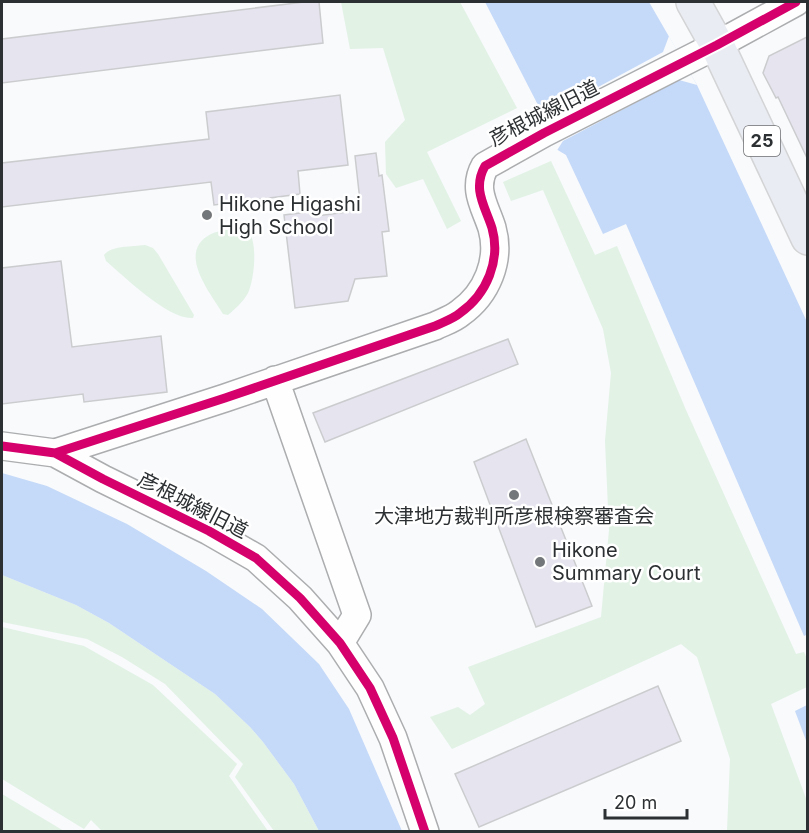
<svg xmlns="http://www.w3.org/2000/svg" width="809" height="833" viewBox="0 0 809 833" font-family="Inter,'Noto Sans JP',sans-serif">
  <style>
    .green { fill: #e2f2e5 }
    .water { fill: #c5d9f8 }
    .pier { fill: #f8fafc }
    .building { fill: #e6e4ef; stroke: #cbccce; stroke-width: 1.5 }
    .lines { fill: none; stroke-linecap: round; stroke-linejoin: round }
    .tertiary-casing { stroke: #abadae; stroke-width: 30 }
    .primary-casing { stroke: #d3d4d5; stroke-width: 36 }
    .tertiary { stroke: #fefeff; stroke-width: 27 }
    .primary { stroke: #eaecf3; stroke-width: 33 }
    .cycleway-casing { stroke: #fff; stroke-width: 13 }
    .cycleway { stroke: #d6006c; stroke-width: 9 }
    .poi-dot { fill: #747779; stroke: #fff; stroke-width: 2 }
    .labels { text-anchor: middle; stroke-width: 5; stroke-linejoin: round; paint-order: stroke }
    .shield { fill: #fff; stroke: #6c6e70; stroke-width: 1.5 }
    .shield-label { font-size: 18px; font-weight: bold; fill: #2d3032 }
    .street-label { font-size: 20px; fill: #2d3032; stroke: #fff }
    .poi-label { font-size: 20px; fill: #2d3032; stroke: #fff; text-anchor: start }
  </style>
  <rect width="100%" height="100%" fill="#f8fafc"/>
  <path class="green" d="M341,2H460L517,108L427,152L461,221L447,229L423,179L396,188L386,174L385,142L405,120L383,48L350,49Z
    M551,161L595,255L617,246L686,410L796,654L804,652L807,659V687L771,704L807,801V831H727L730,759L697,657L681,644L452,749L430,717L458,707L470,715L485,704L468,667L601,617L609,530L605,441L611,373L603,329L543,190L511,201L503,182Z
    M239,228C244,230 248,231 251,236C257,249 254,280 248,293C243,302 235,309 228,315L223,314C210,292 176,252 211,234C219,230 230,230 239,228Z
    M145,245L153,248L158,254L194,315L193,318C168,320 124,276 106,261L104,255C112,245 132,247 145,245Z
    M2,575L76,605L109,623L215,694L250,727L263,742L294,784L319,831H274L235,777L243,764L165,684L122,657L87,639L2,622Z
    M2,627L84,646L153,685L237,764L229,776L268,831H102L91,820L84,829L2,779Z
    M2,794L64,831H2Z"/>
  <path class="water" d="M485,2H649L697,85L807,322L808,634L804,636L626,224L603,234L566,155L556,149L536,109L538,105Z
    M2,473L47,486L127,524L206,571L262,609L319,664L349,709L402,831H319L294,784L263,742L250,727L215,694L109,623L76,605L2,575Z
    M807,705V743L795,711Z"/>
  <path class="pier" d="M669,36L697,85L679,80L563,141L556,152L534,113H550L663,52Z"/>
  <path class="building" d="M304,2H319L323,43L2,83V39Z
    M807,37V158L778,97L776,98L763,73L769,56Z
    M340,95L348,165L298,171L300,194L214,205L211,182L2,207V163L209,139L206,112Z
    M376,153L379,176L382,175L389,231L382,232L387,276L355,279L348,301L295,308L284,215L316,211L317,216L361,210L355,156Z
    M61,261L72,347L161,336L167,392L84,402L83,394L2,404V268Z
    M508,339L518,364L325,442L313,413Z
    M526,439L592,606L536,627L474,462Z
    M658,686L681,741L479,827L455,774Z"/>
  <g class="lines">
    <defs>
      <path id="tertiary" d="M275,380L357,615L340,643
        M2,446L55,453L103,479L209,531L256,558L300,598L340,643L370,688L393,738L425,832
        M55,453L225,398L435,326C443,322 453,319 460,313C487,294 501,260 492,228C485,206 472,189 485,166L544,133L717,45L796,2"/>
      <path id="primary" d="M693,2L717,45L808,238"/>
    </defs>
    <use href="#tertiary" class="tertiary-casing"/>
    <use href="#primary" class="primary-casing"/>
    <use href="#tertiary" class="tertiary"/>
    <use href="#primary" class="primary"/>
    <defs>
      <path id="cycleway" d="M2,446L55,453L103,479L209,531L256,558L300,598L340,643L370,688L393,738L425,832
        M55,453L225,398L435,326C443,322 453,319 460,313C487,294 501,260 492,228C485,206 472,189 485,166L544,133L717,45L796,2"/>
    </defs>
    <use href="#cycleway" class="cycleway-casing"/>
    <use href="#cycleway" class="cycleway"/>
  </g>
  <g class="poi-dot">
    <circle cx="207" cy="215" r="6"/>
    <circle cx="514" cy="495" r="6"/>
    <circle cx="540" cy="562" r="6"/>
  </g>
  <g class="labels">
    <rect class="shield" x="744" y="126" width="36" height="30" rx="4.5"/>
    <g class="shield-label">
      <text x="762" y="147">25</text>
    </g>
    <g class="street-label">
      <text transform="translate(544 113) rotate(-27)" y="7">彦根城線旧道</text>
      <text transform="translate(193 505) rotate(27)" y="7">彦根城線旧道</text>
    </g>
    <g class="poi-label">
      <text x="219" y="211">Hikone Higashi<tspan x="219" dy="23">High School</tspan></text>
      <text x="514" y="523" text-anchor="middle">大津地方裁判所彦根検察審査会</text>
      <text x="552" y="557">Hikone<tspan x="552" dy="23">Summary Court</tspan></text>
    </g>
  </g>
  <rect width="809" height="833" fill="none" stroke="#2d3032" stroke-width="6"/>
  <path d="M605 809v9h82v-9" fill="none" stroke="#2d3032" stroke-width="3"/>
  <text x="614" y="809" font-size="18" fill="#2d3032" stroke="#ffffff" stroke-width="4.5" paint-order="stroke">20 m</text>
</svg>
